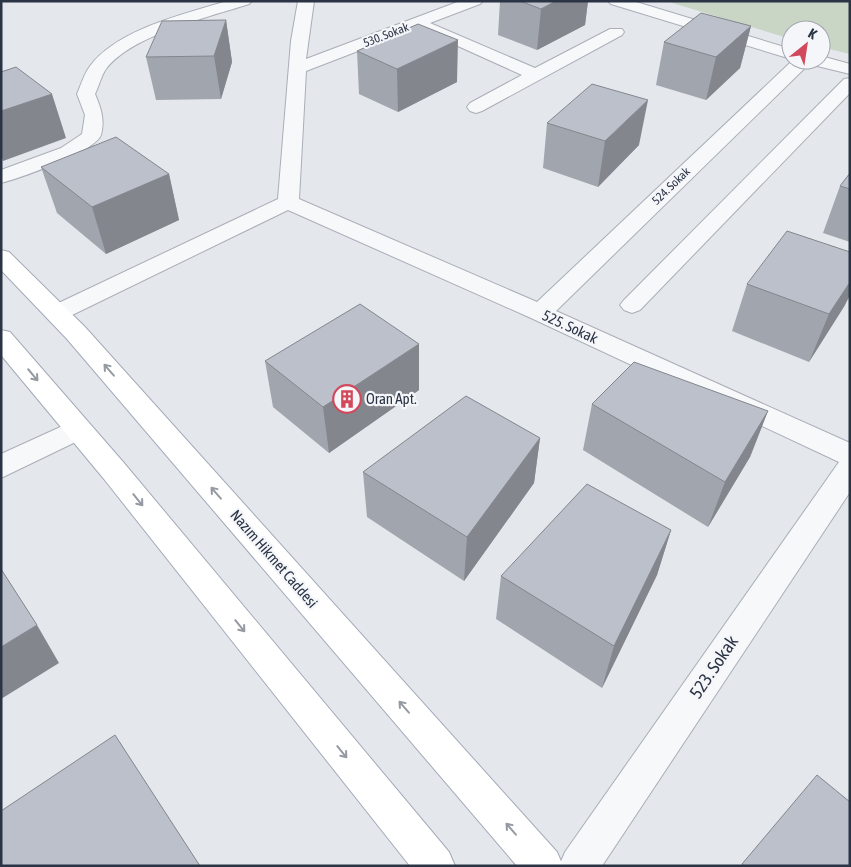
<svg xmlns="http://www.w3.org/2000/svg" width="851" height="867" viewBox="0 0 851 867" font-family="'Asap Condensed',sans-serif">
  <style>
    .green { fill: #c9d6c5 }
    .lines { fill: none; stroke-linecap: round; stroke-linejoin: round }
    .minor-casing { stroke: #a9aeb7; stroke-width: 2 }
    .major-casing { stroke: #a3abb8; stroke-width: 2 }
    .minor { fill: #f7f8fa; fill-rule: evenodd }
    .major { fill: #fff; fill-rule: evenodd }
    .wall { fill: #a1a5ae }
    .shaded-wall { fill: #83868d }
    .building { fill: #bbc0ca; stroke: #83868d }
    .oneway { stroke: #959aa2 }
    .labels { text-anchor: middle; stroke-width: 4.5; stroke-linejoin: round; paint-order: stroke }
    .far-street-label { font-size: 12px; fill: #2b3445; stroke: #f4f6f9 }
    .street-label { font-size: 15px; fill: #2b3445; stroke: #f4f6f9 }
    .poi-label { font-size: 15px; fill: #2b3445; stroke: #f4f6f9; text-anchor: start }
    .near-street-label { font-size: 18px; fill: #2b3445; stroke: #f4f6f9 }
  </style>
  <rect width="100%" height="100%" fill="#e4e7ec"/>
  <path class="green" d="M666,1H850V54L821,47V30H791V39Z"/>
  <g class="lines">
    <defs>
      <path id="minor" d="M227,1H252L249,4C209,17 132,35 106,69C101,76 99,86 95,94C101,108 105,120 101,135C95,152 20,178 1,183V170L61,148L82,134L85,115L77,94C81,85 84,74 90,66C118,29 184,14 227,1Z
        M298,1H314L306,59L460,1H483L480,4L430,23L535,68L610,29H622L624,32L622,35L482,111L476,113L470,111L467,107L470,103L522,75L418,28L306,71L299,199L537,302L793,60H821V56L850,64V74L809,64L556,311L850,443V492L602,866H559L565,852L839,462L531,318L288,210L66,318L57,321L48,318L45,313L48,308L278,199L291,41Z
        M608,1H633L791,49V59L611,4Z
        M850,78V93L640,310L632,313L624,310L620,305L624,300L844,79Z
        M78,419L88,422L92,429L88,436L1,478V454Z"/>
      <path id="major" d="M1,250L9,252L85,327L557,852L563,866H517L67,339L1,270Z
        M1,330L10,332L124,463L449,852L455,866H410L104,479L1,355Z"/>
    </defs>
    <use href="#minor" class="minor-casing"/>
    <use href="#major" class="major-casing"/>
    <use href="#minor" class="minor"/>
    <use href="#major" class="major"/>
  </g>
  <path class="wall" d="M500,1H588L585,25L537,50L498,35Z
    M226,20L232,62L221,99L156,100L146,57Z
    M751,26L740,68L706,100L656,85L664,42Z
    M357,51L457,82L398,112L359,94Z
    M547,123L639,145L598,187L543,168Z
    M41,167L169,174L179,220L106,254L57,213Z
    M850,173V242L823,233L840,186Z
    M747,284L845,305L809,362L732,331Z
    M265,361L419,390L329,453L273,407Z
    M592,404L768,411L750,457L708,527L583,450Z
    M540,438L534,483L464,581L367,517L363,472Z
    M671,530L657,575L602,688L496,619L501,576Z"/>
  <path class="shaded-wall" d="M556,1H588L585,25L537,50L541,9Z
    M226,20L232,62L221,99L214,56Z
    M751,26L740,68L706,100L716,57Z
    M458,40L457,82L398,112L397,69Z
    M52,94L66,138L3,161L1,155V111Z
    M648,100L639,145L598,187L605,141Z
    M169,174L179,220L106,254L92,207Z
    M850,282V295L845,305L809,362L829,314Z
    M419,344V390L329,453L323,407Z
    M768,411L750,457L708,527L725,482Z
    M540,438L534,483L464,581L467,537Z
    M671,530L657,575L602,688L614,646Z
    M37,625L59,663L1,699V647Z"/>
  <path class="building" d="M520,1H556L541,9Z
    M701,13L751,26L716,57L664,42Z
    M226,20L214,56L146,57L162,21Z
    M418,24L458,40L397,69L357,51Z
    M16,67L52,94L1,111V72Z
    M592,84L648,100L605,141L547,123Z
    M116,137L169,174L92,207L41,167Z
    M850,173V189L840,186Z
    M787,231L850,252V282L829,314L747,284Z
    M360,304L419,344L323,407L265,361Z
    M634,362L768,411L725,482L592,404Z
    M466,396L540,438L467,537L363,472Z
    M587,484L671,530L614,646L501,576Z
    M1,569L37,625L1,647Z
    M115,735L200,866H1V811Z
    M817,775L850,802V866H744L742,864Z"/>
  <defs><path id="oneway-shaft" d="M-6 0H5M1.5-3L5.5 0L1.5 3" fill="none" stroke-width="1.6" stroke-linecap="round" stroke-linejoin="round" transform="scale(1.25)"/></defs>
  <g class="oneway">
    <use href="#oneway-shaft" transform="translate(109 370) rotate(-131)"/>
    <use href="#oneway-shaft" transform="translate(33 375) rotate(50)"/>
    <use href="#oneway-shaft" transform="translate(216 493) rotate(-131)"/>
    <use href="#oneway-shaft" transform="translate(138 500) rotate(51)"/>
    <use href="#oneway-shaft" transform="translate(240 626) rotate(51)"/>
    <use href="#oneway-shaft" transform="translate(404 707) rotate(-131)"/>
    <use href="#oneway-shaft" transform="translate(342 752) rotate(51)"/>
    <use href="#oneway-shaft" transform="translate(511 829) rotate(-131)"/>
  </g>
  <defs>
    <symbol id="building-ring" viewBox="-11 -11 22 22"><circle r="9.5" fill="#f4f6f9" stroke="#d1495b" stroke-width="1.5"/><path d="M-4-6H4V6H1V3H-1V6H-4ZM-2.5-4.3h1.7v1.8h-1.7ZM.8-4.3h1.7v1.8H.8ZM-2.5-1h1.7V.8h-1.7ZM.8-1h1.7V.8H.8Z" fill="#d1495b"/></symbol>
  </defs>
  <g fill-rule="evenodd">
    <use href="#building-ring" x="331" y="383" width="32" height="32"/>
  </g>
  <g class="labels">
    <g class="far-street-label">
      <text transform="translate(386 35) rotate(-21)" y="4">530. Sokak</text>
      <text transform="translate(671 186) rotate(-44)" y="4">524. Sokak</text>
    </g>
    <g class="street-label">
      <text transform="translate(570 327) rotate(25)" y="5">525. Sokak</text>
      <text transform="translate(274 559) rotate(49)" y="5">Nazım Hikmet Caddesi</text>
    </g>
    <g class="poi-label">
      <text x="366" y="404">Oran Apt.</text>
    </g>
    <g class="near-street-label">
      <text transform="translate(714 667) rotate(-56)" y="6">523. Sokak</text>
    </g>
  </g>
  <rect width="851" height="867" fill="none" stroke="#2b3445" stroke-width="5"/>
  <g transform="translate(806 45) rotate(30)"><circle r="24" fill="#f4f6f9" stroke="#a4a8b1"/>
  <path d="M0-4L9 19L0 12L-9 19Z" fill="#d1495b"/>
  <text y="-8" font-size="14" font-weight="bold" text-anchor="middle" fill="#2b3445">K</text>
  </g>
</svg>
